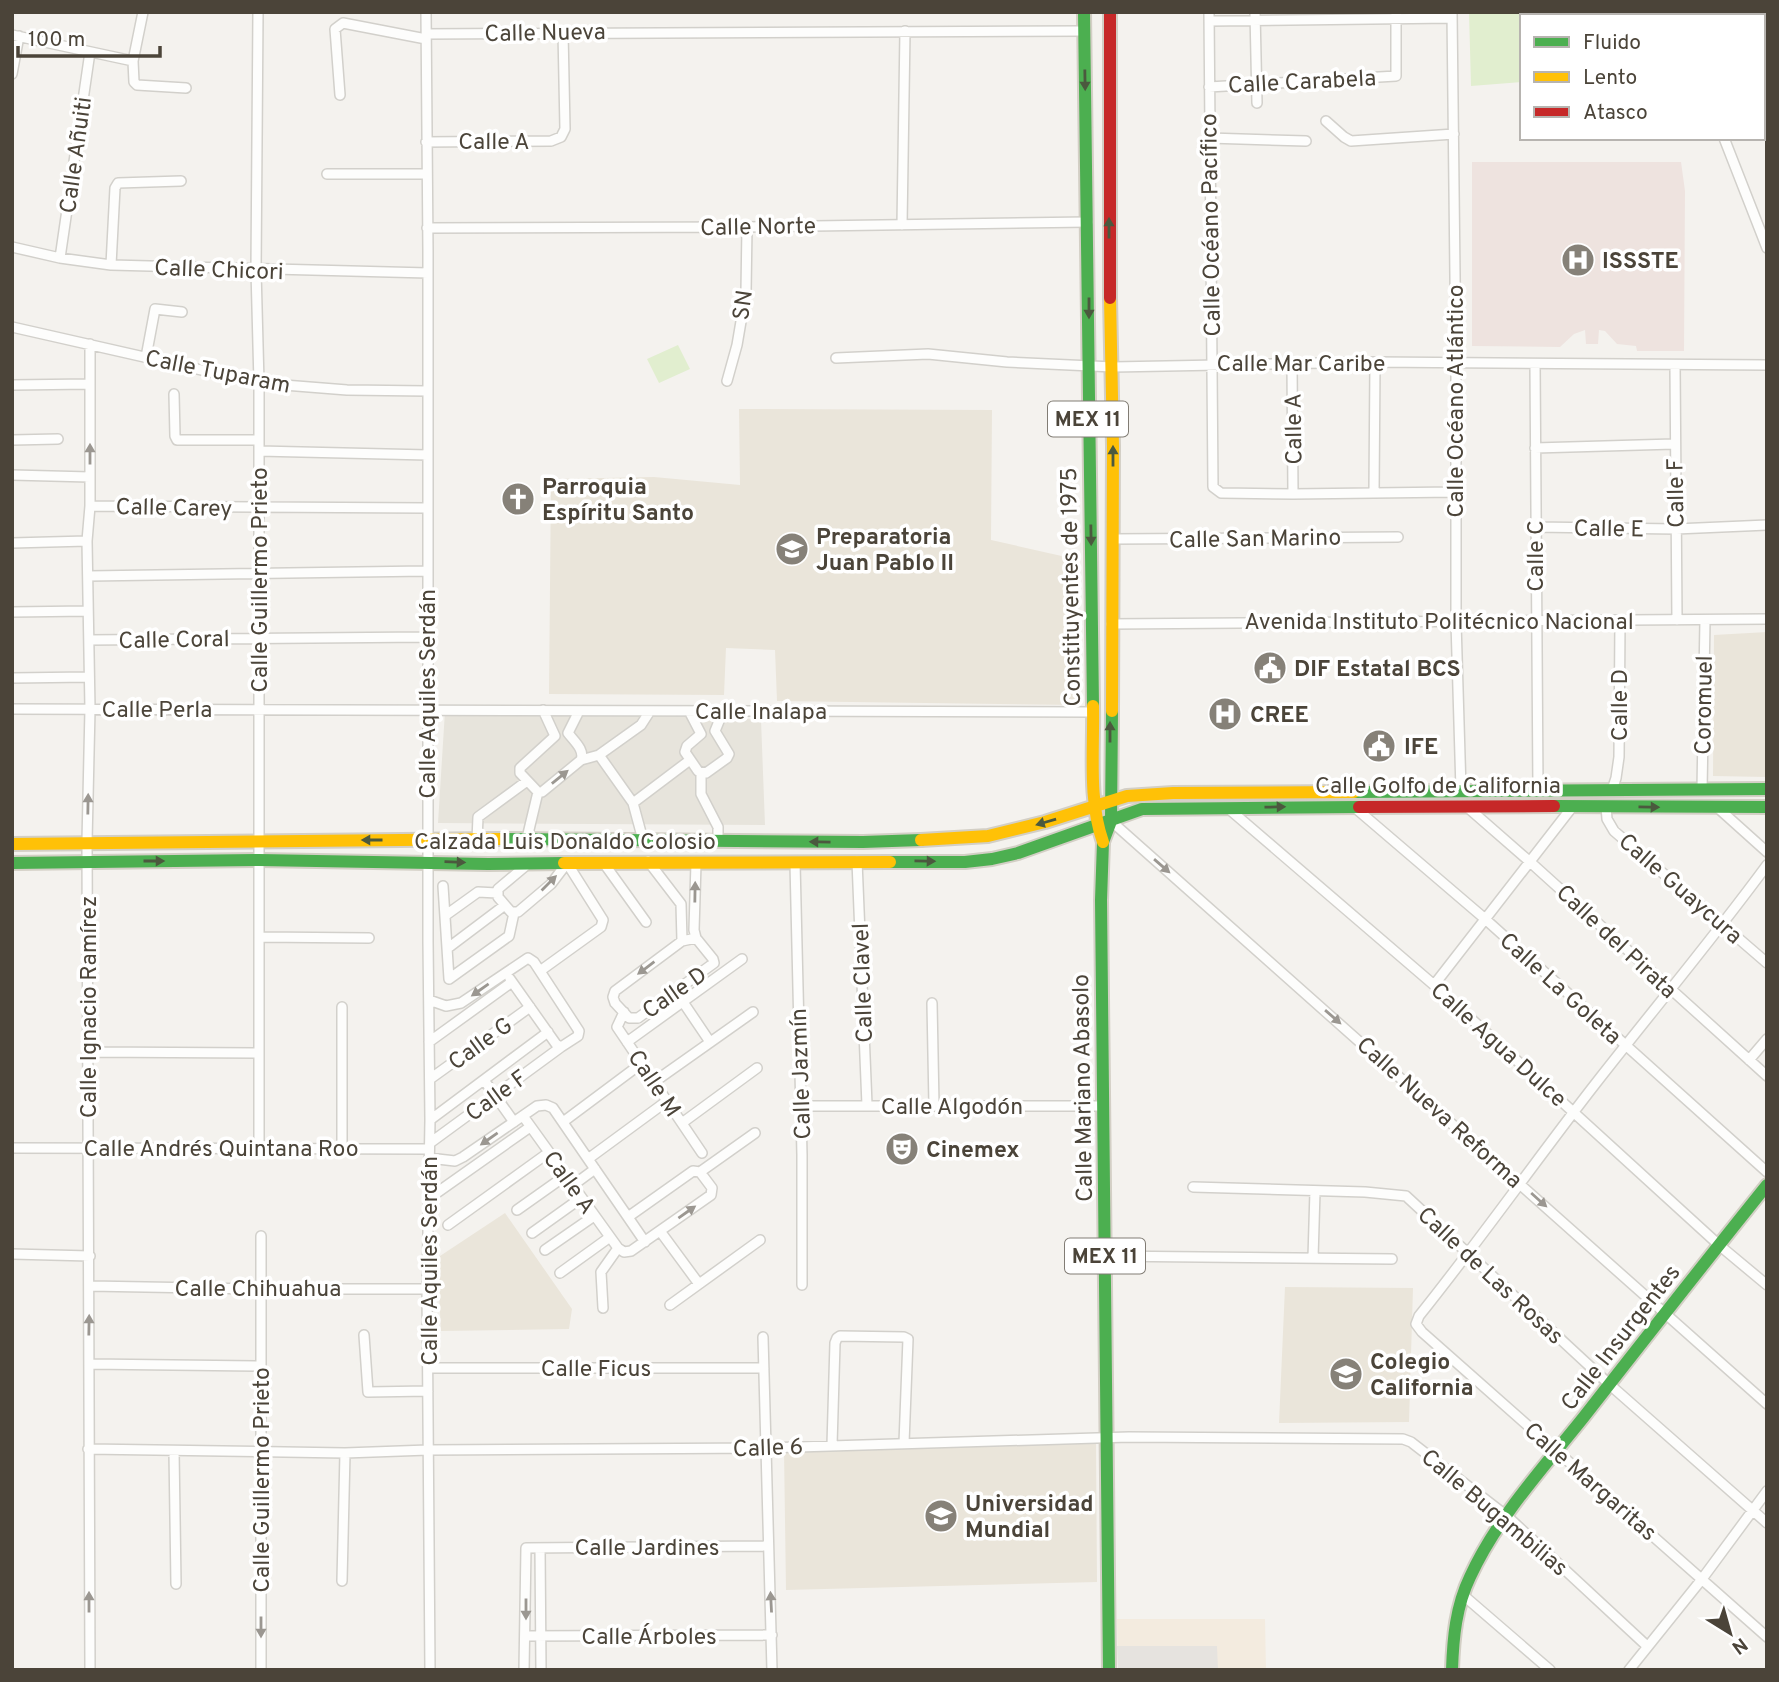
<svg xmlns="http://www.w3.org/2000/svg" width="1779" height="1682" viewBox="0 0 1779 1682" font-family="Overpass,sans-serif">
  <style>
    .residential { fill: #e7e4dc }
    .commercial { fill: #f3ebdf }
    .education { fill: #eae5da }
    .medical { fill: #eee3df }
    .green { fill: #e1eecf }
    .parking { fill: #e6e3df }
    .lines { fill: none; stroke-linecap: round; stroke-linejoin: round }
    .street-casing { stroke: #d2d0cb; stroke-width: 12 }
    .fast-casing { stroke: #d3cfc5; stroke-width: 16 }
    .slow-casing { stroke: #d3cfc5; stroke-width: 16 }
    .jam-casing { stroke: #d3cfc5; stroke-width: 16 }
    .street { stroke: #fdfdfc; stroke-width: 9 }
    .fast { stroke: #4caf50; stroke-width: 12 }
    .slow { stroke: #ffc107; stroke-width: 12 }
    .jam { stroke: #c62828; stroke-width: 12 }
    .oneway { fill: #4b593e }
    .oneway2 { fill: #9b9791 }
    .labels { text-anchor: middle; stroke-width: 7; stroke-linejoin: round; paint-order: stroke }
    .shield { fill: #fff; stroke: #817c74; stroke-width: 2 }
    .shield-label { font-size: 21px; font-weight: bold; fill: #4b4439 }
    .street-label { font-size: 23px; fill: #4b4439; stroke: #fff }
    .poi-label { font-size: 23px; font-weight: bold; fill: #4b4439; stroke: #fff; text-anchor: start }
  </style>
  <rect width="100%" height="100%" fill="#f4f2ee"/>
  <path class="residential" d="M445,711L677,713L761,720L765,825L438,823Z"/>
  <path class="commercial" d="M1117,1619H1265L1266,1670H1118Z"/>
  <path class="education" d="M739,409L992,410L991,540L1075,559L1077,705L777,701L775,650L726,648L724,695L549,694L551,479L654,477L740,485Z
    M1767,632V777L1713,776L1714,635Z
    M505,1213L572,1309L569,1329L441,1331L437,1258Z
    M1285,1287L1413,1288L1409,1422L1279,1423Z
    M1096,1439L1097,1582L786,1590L784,1450Z"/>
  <path class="medical" d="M1472,162H1681L1685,191L1684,351H1637L1636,346L1617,344L1605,331L1599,330L1598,344H1586L1585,330L1574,334L1560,347L1472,346Z"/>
  <path class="green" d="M1469,12H1645L1646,16H1522V82L1471,86Z
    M678,345L690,369L659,383L647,359Z"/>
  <path class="parking" d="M1117,1646H1217L1218,1670H1118Z"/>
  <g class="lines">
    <defs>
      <path id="street" d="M143,12L133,61L134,82L137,85L186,88
        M258,12L256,270L259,383V1148
        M426,12L428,252V942L430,1120L427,1289L430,1670
        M1209,12L1213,487L1221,493L1293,494L1455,492
        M1255,12L1257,103
        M1452,12L1456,364V622L1461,790
        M1673,12L1675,16
        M1744,12L1746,16
        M1209,21L1452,18
        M426,34L1084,31
        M12,35L133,61
        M1763,59L1767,67
        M12,74L19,36
        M1209,87L1396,76V12
        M340,95L335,29L343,23L426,39
        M1763,113L1767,112
        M1326,121L1344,137L1351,141L1454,134
        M1209,138L1306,141
        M1724,138L1767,248
        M426,142L551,141L561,137L565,129L563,32
        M327,174H426
        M902,225L905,31
        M427,228L747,227L1088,222
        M12,247L60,258L111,265L428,273
        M60,258L90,52
        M111,265L115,188L118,183L181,181
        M12,327L259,383L347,390L427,391
        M146,357L155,309L182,312
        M836,358L928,354L1007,362L1113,367L1375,362L1767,365
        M1292,364L1293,494
        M1535,364L1538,789
        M1675,365L1677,620
        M727,381L737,345L746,292L747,227
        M12,385L90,384
        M174,394L175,436L177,440H259
        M12,440L58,439
        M1535,448L1674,444
        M259,451L428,455
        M12,475L90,477
        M1374,493L1375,362
        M90,506L427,508
        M1535,527L1676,529L1767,525
        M1113,539L1398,537
        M12,543L87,541
        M89,576L426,571
        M12,612L88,611
        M1111,624L1767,619
        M89,640L427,637
        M12,678L89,677
        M12,709L1094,712
        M543,710L555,736
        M689,711L701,734L687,746L685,752L698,771L706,773L727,758L729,754L715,731L724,709
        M568,733C574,741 585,750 581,760
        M568,733L579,711
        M599,755L633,803L643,840
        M701,774V794L718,827V840
        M1612,790L1616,778L1619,757L1620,620
        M1702,790L1705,620
        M538,792H542L581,760L599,755L641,725L650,711
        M538,792L520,773V768L555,736
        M633,803L690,760
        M1353,806L1484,918L1767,1172
        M1466,806L1529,861L1767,1076
        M1606,806L1607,819L1614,831L1767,963
        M1718,808L1767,852
        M1229,809L1434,985L1719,1245L1767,1285
        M1111,821L1767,1404
        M527,838L538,792
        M477,840L478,817L527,781
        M648,861L681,904L682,941
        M857,861L867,1105
        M603,862L646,922
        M529,863L498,889V897L511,912H518L551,884L567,863L603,920L601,927L540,971
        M696,863L694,930L696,938L713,959L714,963L638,1018H629L615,1003L613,997L615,991L682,941L696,938
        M795,863L802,1155V1285
        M1767,865C1712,940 1653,1010 1596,1083C1536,1160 1480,1240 1419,1316L1416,1324L1422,1332L1767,1637
        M443,886L449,979
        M446,915L478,892L497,893
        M259,937L369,938
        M448,948L505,905
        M449,979L509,936L514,913
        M510,979L556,1044L561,1047
        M1434,985L1573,806
        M429,1000L446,1006L461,1003L528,958L534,962L579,1031L578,1036L561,1047L430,1143
        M683,1002L710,1042
        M932,1003L934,1105
        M624,1012L617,1027L702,1153
        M429,1042L512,982
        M627,1042L742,959
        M88,1052L258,1053
        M1749,1060L1767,1039
        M430,1079L530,1007
        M484,1080L514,1122
        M654,1082L753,1012
        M800,1106H1103
        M523,1116L618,1248
        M430,1120L548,1032
        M563,1122L642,1063
        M682,1123L757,1068
        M12,1148L429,1149
        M342,1148V1007
        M429,1158L455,1161L463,1157L537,1106L546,1105L553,1108L645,1242
        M588,1159L667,1101
        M572,1186L595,1169
        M1193,1187L1365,1192L1406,1196L1609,1384L1767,1523
        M428,1199L530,1127
        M517,1210L565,1176
        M628,1217L693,1171L700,1172L755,1133
        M448,1225L548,1153
        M660,1231L699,1284
        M532,1233L581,1198
        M261,1236V1670
        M618,1248L624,1252L631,1251L711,1195L712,1188L700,1172
        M545,1250L594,1216
        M12,1254L90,1256
        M1105,1256L1392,1259
        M1313,1258L1315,1191
        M560,1273L610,1237
        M90,1286L260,1289H427
        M670,1305L760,1240
        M603,1308L601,1272L618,1248
        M364,1335L368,1392L428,1391
        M763,1337L772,1670
        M89,1364L260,1366
        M428,1368H764
        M832,1445L835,1343L837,1338L840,1336L904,1337L908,1339L904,1443
        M88,1449L345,1453L428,1450L765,1448L1129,1437L1403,1439L1411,1442L1508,1517L1647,1646
        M174,1451L176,1584
        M540,1548L541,1670
        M342,1581L345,1453
        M1463,1595L1550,1670
        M525,1636L772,1635
        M90,1670L87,842L90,709L87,541L90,506V344
        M524,1670L526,1548L768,1546
        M1629,1670L1702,1579L1767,1491"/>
      <path id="fast" d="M1084,12L1093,706
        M1354,792L1767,789
        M1554,806L1767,807
        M499,839L863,842L921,840
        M890,862H965L992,859L1018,853L1142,809L1359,807
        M12,863L259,860L488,864L564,863
        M1109,1670L1101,900L1103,842L1111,821L1112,711
        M1452,1670C1453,1638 1456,1606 1470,1577C1497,1518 1543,1468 1583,1418C1644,1340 1705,1262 1767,1185"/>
      <path id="slow" d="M1110,298L1113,446L1112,711
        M1093,706C1094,750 1088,800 1103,842
        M921,840L988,836L1045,822L1127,796L1173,793L1354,792
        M12,844L499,839
        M564,863L890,862"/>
      <path id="jam" d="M1110,12V298
        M1359,807L1554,806"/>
    </defs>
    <use href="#street" class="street-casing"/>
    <use href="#fast" class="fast-casing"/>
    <use href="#slow" class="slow-casing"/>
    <use href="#jam" class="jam-casing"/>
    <use href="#street" class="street"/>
    <use href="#fast" class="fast"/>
    <use href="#slow" class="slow"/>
    <use href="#jam" class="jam"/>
  </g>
  <defs><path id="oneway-solid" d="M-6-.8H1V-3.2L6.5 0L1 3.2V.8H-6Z" transform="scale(1.75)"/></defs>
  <g class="oneway">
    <use href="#oneway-solid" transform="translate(1085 80) rotate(89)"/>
    <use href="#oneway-solid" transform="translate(1109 228) rotate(-90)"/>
    <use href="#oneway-solid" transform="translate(1089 308) rotate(90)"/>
    <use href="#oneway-solid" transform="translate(1113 456) rotate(-90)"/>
    <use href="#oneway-solid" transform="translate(1091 535) rotate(89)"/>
    <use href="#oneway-solid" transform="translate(1110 732) rotate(-90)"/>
    <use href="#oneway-solid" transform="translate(1275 807) rotate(-1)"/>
    <use href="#oneway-solid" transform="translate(1649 807) rotate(1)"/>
    <use href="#oneway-solid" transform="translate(1046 822) rotate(164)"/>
    <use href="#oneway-solid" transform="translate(372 840) rotate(180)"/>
    <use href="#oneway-solid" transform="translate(820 842) rotate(-179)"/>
    <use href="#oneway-solid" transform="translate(154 861)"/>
    <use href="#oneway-solid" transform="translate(925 861) rotate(1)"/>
    <use href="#oneway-solid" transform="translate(455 862) rotate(2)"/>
  </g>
  <g class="oneway2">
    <use href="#oneway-solid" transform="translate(90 454) rotate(-90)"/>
    <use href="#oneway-solid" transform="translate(560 777) rotate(-39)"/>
    <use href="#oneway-solid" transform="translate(88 804) rotate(-89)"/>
    <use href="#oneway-solid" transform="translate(1162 866) rotate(41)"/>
    <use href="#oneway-solid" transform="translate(549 883) rotate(-45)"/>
    <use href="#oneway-solid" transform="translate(695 892) rotate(-89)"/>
    <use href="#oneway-solid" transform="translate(646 968) rotate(143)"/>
    <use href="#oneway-solid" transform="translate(480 990) rotate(145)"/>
    <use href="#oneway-solid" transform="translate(1333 1017) rotate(41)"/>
    <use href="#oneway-solid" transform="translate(489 1139) rotate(145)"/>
    <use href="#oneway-solid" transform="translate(1539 1200) rotate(42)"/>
    <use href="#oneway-solid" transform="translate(687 1212) rotate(-35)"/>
    <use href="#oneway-solid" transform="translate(89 1325) rotate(-89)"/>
    <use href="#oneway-solid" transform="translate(89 1602) rotate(-90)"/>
    <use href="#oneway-solid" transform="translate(771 1602) rotate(-93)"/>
    <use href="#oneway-solid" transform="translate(526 1609) rotate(90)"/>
    <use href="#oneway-solid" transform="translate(261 1627) rotate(90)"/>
  </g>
  <defs>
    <symbol id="hospital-disc" viewBox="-11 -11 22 22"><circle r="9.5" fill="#868178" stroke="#fff"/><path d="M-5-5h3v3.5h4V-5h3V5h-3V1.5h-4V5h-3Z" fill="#fff"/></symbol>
    <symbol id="church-disc" viewBox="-11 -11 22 22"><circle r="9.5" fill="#868178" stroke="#fff"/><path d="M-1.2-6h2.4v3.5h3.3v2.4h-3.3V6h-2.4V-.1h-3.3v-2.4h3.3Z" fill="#fff"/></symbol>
    <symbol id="university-disc" viewBox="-11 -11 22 22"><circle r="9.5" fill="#868178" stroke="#fff"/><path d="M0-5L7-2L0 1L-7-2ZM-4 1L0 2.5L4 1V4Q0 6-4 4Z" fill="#fff"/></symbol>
    <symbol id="civic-disc" viewBox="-11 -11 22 22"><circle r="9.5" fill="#868178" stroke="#fff"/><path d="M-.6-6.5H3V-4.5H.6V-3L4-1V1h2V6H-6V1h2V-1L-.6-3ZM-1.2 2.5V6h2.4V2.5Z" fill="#fff"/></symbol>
    <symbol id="theatre-disc" viewBox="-11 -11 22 22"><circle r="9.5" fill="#868178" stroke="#fff"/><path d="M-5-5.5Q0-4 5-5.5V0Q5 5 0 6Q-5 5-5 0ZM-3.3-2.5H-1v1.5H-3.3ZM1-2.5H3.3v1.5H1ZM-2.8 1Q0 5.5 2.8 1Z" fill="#fff"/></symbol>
    <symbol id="school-disc" viewBox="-11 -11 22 22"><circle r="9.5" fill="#868178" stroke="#fff"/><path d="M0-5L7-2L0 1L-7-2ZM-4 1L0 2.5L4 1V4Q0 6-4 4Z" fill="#fff"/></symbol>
  </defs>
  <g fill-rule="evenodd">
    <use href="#hospital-disc" x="1559" y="241" width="38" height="38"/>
    <use href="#church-disc" x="499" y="480" width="38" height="38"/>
    <use href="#university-disc" x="773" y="530" width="38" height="38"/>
    <use href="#civic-disc" x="1251" y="649" width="38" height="38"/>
    <use href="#hospital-disc" x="1206" y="695" width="38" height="38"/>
    <use href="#civic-disc" x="1360" y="727" width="38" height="38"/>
    <use href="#theatre-disc" x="883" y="1130" width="38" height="38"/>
    <use href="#school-disc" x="1327" y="1355" width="38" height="38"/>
    <use href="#university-disc" x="922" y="1497" width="38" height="38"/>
  </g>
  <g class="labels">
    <g class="shield">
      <rect x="1048" y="401.5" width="80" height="35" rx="5"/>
      <rect x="1065" y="1238.5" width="80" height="35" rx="5"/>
    </g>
    <g class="shield-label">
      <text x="1088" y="426">MEX 11</text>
      <text x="1105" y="1263">MEX 11</text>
    </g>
    <g class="street-label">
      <text transform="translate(545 32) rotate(-1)" y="8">Calle Nueva</text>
      <text transform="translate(1302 81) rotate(-3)" y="8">Calle Carabela</text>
      <text x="494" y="149">Calle A</text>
      <text transform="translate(75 155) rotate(-82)" y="8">Calle Añuiti</text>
      <text transform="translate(1210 225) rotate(-91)" y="8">Calle Océano Pacífico</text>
      <text transform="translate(758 226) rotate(-1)" y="8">Calle Norte</text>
      <text transform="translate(219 269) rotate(2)" y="8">Calle Chicori</text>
      <text transform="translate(742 305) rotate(-82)" y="8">SN</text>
      <text x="1301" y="371">Calle Mar Caribe</text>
      <text transform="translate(218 371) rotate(11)" y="8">Calle Tuparam</text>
      <text transform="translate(1455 401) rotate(-90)" y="8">Calle Océano Atlántico</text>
      <text transform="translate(1293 429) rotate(-91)" y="8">Calle A</text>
      <text transform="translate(1675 493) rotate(-91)" y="8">Calle F</text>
      <text transform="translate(174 507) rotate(1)" y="8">Calle Carey</text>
      <text transform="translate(1609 528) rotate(1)" y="8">Calle E</text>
      <text transform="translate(1255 538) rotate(-1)" y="8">Calle San Marino</text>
      <text transform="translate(1535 556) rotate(-90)" y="8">Calle C</text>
      <text transform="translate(259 580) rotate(-90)" y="8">Calle Guillermo Prieto</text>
      <text transform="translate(1070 587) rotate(-91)" y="8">Constituyentes de 1975</text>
      <text x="1439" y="629">Avenida Instituto Politécnico Nacional</text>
      <text transform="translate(174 639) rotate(-1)" y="8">Calle Coral</text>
      <text transform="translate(427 694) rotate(-90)" y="8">Calle Aquiles Serdán</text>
      <text transform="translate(1619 705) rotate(-90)" y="8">Calle D</text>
      <text transform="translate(1703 705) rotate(-89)" y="8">Coromuel</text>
      <text x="157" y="717">Calle Perla</text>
      <text x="761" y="719">Calle Inalapa</text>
      <text x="1438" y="793">Calle Golfo de California</text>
      <text x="565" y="849">Calzada Luis Donaldo Colosio</text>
      <text transform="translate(1681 888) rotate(41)" y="8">Calle Guaycura</text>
      <text transform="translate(1617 941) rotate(43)" y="8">Calle del Pirata</text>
      <text transform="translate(862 983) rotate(-92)" y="8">Calle Clavel</text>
      <text transform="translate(1561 988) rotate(42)" y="8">Calle La Goleta</text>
      <text transform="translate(674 992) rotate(-35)" y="8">Calle D</text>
      <text transform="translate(88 1007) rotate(-90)" y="8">Calle Ignacio Ramírez</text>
      <text transform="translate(480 1043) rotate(-36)" y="8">Calle G</text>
      <text transform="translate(1499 1044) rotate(42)" y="8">Calle Agua Dulce</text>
      <text transform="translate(800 1074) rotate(-92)" y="8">Calle Jazmín</text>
      <text transform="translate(655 1083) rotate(56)" y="8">Calle M</text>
      <text transform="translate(1082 1088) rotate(-91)" y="8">Calle Mariano Abasolo</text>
      <text transform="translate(496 1095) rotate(-36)" y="8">Calle F</text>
      <text x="952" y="1114">Calle Algodón</text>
      <text transform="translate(1440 1112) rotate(42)" y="8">Calle Nueva Reforma</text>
      <text x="221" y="1156">Calle Andrés Quintana Roo</text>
      <text transform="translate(570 1182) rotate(54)" y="8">Calle A</text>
      <text transform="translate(429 1261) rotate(-90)" y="8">Calle Aquiles Serdán</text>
      <text transform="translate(1491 1275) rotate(43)" y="8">Calle de Las Rosas</text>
      <text x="258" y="1296">Calle Chihuahua</text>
      <text transform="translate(1620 1337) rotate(-52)" y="8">Calle Insurgentes</text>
      <text x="596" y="1376">Calle Ficus</text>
      <text transform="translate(768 1447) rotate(-2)" y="8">Calle 6</text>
      <text transform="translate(261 1480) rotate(-90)" y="8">Calle Guillermo Prieto</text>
      <text transform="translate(1591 1481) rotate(41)" y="8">Calle Margaritas</text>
      <text transform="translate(1495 1512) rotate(40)" y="8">Calle Bugambilias</text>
      <text x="647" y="1555">Calle Jardines</text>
      <text x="649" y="1644">Calle Árboles</text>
    </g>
    <g class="poi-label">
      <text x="1602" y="268">ISSSTE</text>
      <text x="542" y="494">Parroquia<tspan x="542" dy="26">Espíritu Santo</tspan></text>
      <text x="816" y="544">Preparatoria<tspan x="816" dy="26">Juan Pablo II</tspan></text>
      <text x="1294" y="676">DIF Estatal BCS</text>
      <text x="1250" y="722">CREE</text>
      <text x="1404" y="754">IFE</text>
      <text x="926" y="1157">Cinemex</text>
      <text x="1370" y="1369">Colegio<tspan x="1370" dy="26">California</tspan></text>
      <text x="965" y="1511">Universidad<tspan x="965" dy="26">Mundial</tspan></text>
    </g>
  </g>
  <rect width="1779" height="1682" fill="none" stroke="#4b4439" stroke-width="28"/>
  <rect x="1520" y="14" width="245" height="126" fill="#ffffff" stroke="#b7b4b0" stroke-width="2"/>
  <rect x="1534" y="37" width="35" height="10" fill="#4caf50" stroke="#b7b4b0" stroke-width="2"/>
  <text x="1583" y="49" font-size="21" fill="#4b4439">Fluido</text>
  <rect x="1534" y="72" width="35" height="10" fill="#ffc107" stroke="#b7b4b0" stroke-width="2"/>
  <text x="1583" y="84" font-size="21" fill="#4b4439">Lento</text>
  <rect x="1534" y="107" width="35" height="10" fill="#c62828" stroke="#b7b4b0" stroke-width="2"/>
  <text x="1583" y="119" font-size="21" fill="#4b4439">Atasco</text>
  <g transform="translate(1730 1633) rotate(143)" stroke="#ffffff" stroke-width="5" paint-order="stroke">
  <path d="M0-5L12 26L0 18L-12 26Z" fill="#4b4439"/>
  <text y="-10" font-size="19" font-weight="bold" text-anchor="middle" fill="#4b4439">N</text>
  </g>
  <path d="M18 46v10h142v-10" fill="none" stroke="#4b4439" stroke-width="3.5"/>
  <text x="28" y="46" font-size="21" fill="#4b4439" stroke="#ffffff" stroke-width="5" paint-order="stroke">100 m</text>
</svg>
